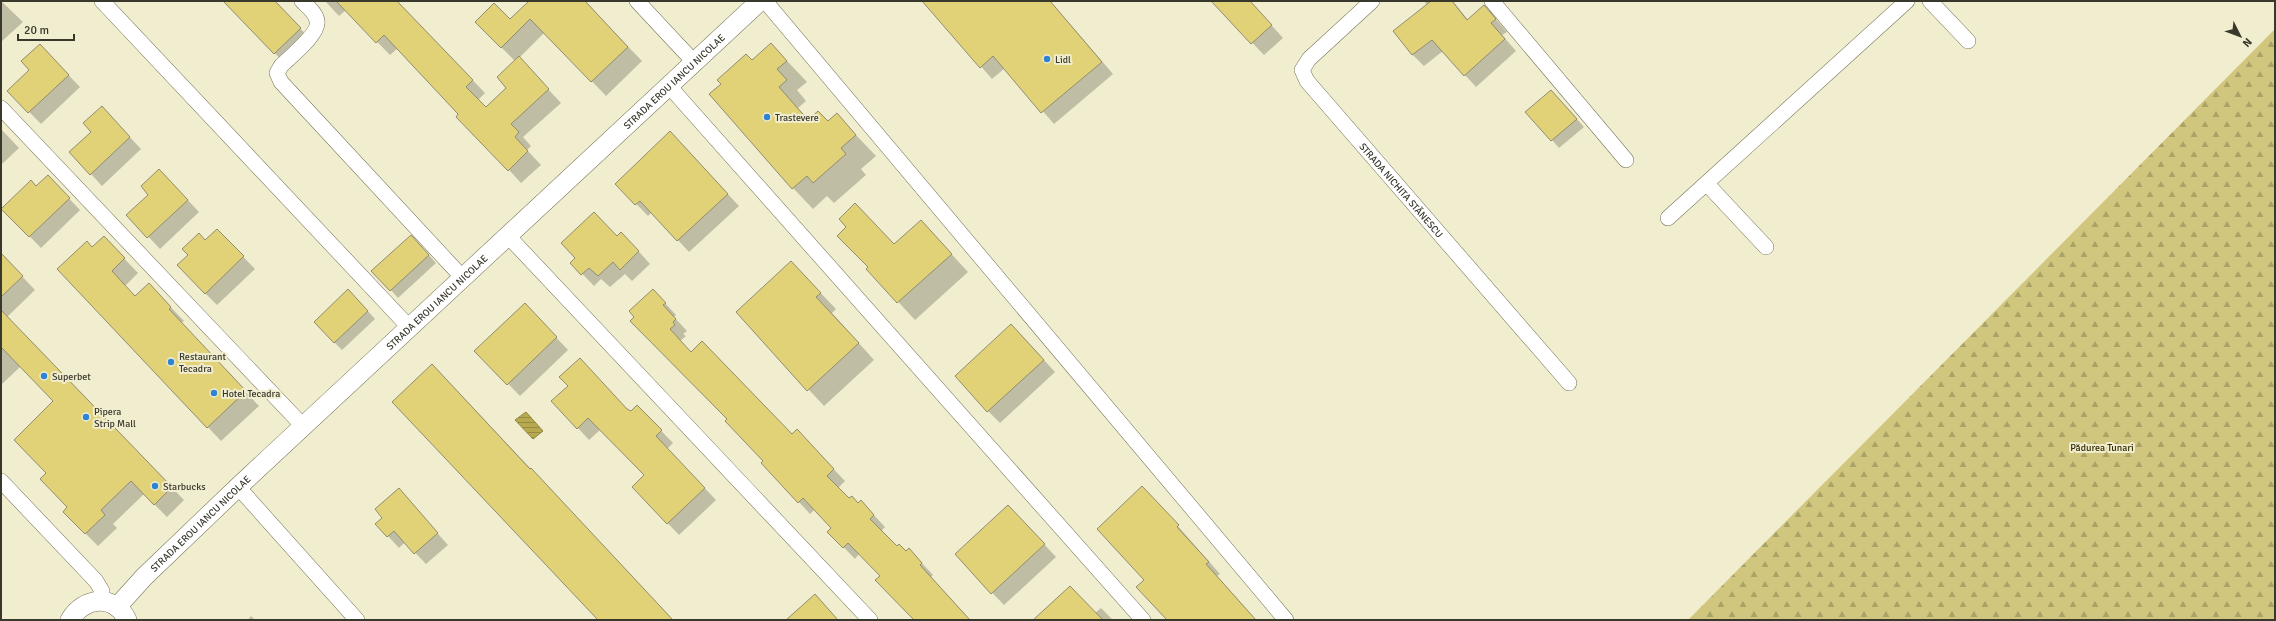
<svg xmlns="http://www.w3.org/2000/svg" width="2276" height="621" viewBox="0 0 2276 621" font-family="Signika,sans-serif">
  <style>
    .forest { fill: url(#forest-firs) }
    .water { fill: url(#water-rules); stroke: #928744 }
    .shadow { fill: #0003 }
    .building { fill: #e1d278; stroke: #908c71 }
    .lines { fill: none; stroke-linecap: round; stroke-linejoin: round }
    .minor-casing { stroke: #767257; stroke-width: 16 }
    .tertiary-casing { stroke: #767257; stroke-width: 20 }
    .minor { stroke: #fff; stroke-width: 15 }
    .tertiary { stroke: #fff; stroke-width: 19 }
    .poi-dot { fill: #2e84d2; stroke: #f1edcf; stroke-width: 1.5 }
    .labels { text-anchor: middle; stroke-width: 4; stroke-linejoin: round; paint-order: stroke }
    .poi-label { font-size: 10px; fill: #39382c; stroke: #f1edcf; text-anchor: start }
    .street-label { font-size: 10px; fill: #39382c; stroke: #f1edcf }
    .park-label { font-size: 10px; fill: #302901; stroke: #f1edcf }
  </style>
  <defs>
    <pattern id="forest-firs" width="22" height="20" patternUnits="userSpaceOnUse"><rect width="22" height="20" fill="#d1c67d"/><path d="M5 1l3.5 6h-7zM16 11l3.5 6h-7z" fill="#aba267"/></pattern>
    <pattern id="water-rules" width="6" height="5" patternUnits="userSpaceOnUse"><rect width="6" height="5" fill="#b8a94f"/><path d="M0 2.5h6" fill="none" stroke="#978b42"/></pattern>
  </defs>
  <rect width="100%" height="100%" fill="#f1edcf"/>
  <path class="forest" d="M2275,29V620H1688Z"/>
  <path class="water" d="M526,412L543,431L533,439L515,420Z"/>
  <path class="shadow" d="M1,1L23,22L1,42Z
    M225,1H274L315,44L289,68Z
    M325,1H396L485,93L478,100L486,108L508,88L515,61L476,22L510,21L530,1H584L642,61L606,96L545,32L519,58L561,103L523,137L531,146L527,150L541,165L521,183L398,48L390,55L346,10L339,16Z
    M924,1H1050L1113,74L1054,124L1005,68L992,79Z
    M1212,1H1250L1283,38L1264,55Z
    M1424,1H1453L1468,20L1484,6L1507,32L1502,35L1516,51L1476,87L1443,51L1424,66L1412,54L1427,5Z
    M771,44L807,82L797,90L806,101L798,108L809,120L828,122L837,115L876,156L861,169L866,175L834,203L827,196L813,209L793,188L752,61Z
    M51,57L80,87L41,124L9,91Z
    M1559,99L1584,127L1559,148L1552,140Z
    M113,119L141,149L102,186L91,174L92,132Z
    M1,129L19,148L1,165Z
    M681,144L739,206L689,252L652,212L648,216L617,184Z
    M171,182L199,212L160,249L128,215Z
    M36,187L59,188L80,210L41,248L3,209Z
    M921,221L968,272L915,320L868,269Z
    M617,237L633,245L650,264L632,281L625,274L610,287L601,279L594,286L572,263Z
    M206,242H229L255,269L217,305L205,293Z
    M419,244L436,263L398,298L391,290Z
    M117,251L138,273L125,286L136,297L162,298L184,321L181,323L259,406L221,441L59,269Z
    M1,254L35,290L7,317L184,500L167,517L144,494L113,524L117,528L98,546L64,512L68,507L48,473L54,401L21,366L1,385Z
    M791,262L836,309L832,313L874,360L824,406L737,312Z
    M356,298L375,319L342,350L334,342Z
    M664,302L676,315L674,317L687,331L683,334L686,336L680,341L691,353L792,436L808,442L845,481L838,488L849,499L872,513L885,527L881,531L897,547L920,561L933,575L931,577L970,620H915L881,576L859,554L855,559L829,532L833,528L815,509L810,514L799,502L729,419L631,321Z
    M536,316L568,350L520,396L476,351Z
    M1023,337L1055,372L1000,423L988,411Z
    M432,365L447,380L673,620H599Z
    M553,401L631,412L637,406L673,443L667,449L716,500L679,535L633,487L645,475L600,430L589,440Z
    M399,490L448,545L426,564L405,542L399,548L377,524L384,518Z
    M1154,499L1220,574L1217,576L1256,620H1176L1145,580Z
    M1020,518L1056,557L1004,605L956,555Z
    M1101,608L1113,620H1045L1095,613Z
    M251,616L255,620H248Z"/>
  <path class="building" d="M223,1H275L301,28L274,54Z
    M336,1H397L473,80L466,87L486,107L506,88L497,77L519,56L549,89L511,124L519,132L515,137L528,151L508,171L456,117L458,114L384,35L376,43Z
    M529,1H585L628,47L591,82L530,19L501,48L475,22L494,3L510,19Z
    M922,1H1050L1102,62L1041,113L993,56L980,68Z
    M1211,1H1250L1272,25L1251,44Z
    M1431,1H1452L1467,20L1484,5L1496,19L1491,23L1505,39L1464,76L1432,40L1412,55L1393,31Z
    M771,43L787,61L777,69L787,80L779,87L808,120L818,111L828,121L837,113L856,135L841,148L846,154L813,183L807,176L792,189L709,94L721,84L717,80L746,54L752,60Z
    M40,44L69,75L28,113L7,91L29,70L21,61Z
    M1551,90L1577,119L1551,141L1525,112Z
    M102,106L130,137L90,175L69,152L91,132L83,123Z
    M670,131L728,194L677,241L640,201L635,205L615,184Z
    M159,169L188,200L147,238L126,215L148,195L141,186Z
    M48,175L70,198L29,237L1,209L31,180L36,186Z
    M855,203L894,244L921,220L952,254L897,303L866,269L868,267L837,236L846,227L839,219Z
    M594,212L617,236L621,232L639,251L620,270L613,262L598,276L589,268L581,275L570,263L575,258L561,243Z
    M217,229L244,256L205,294L177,265L188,255L182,249L199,233L205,240Z
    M411,235L429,255L390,291L371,271Z
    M104,236L125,258L112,271L135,296L149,283L171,307L169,309L246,391L207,428L57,269L87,241L92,247Z
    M1,253L23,276L1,297Z
    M791,261L821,293L816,297L859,343L807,391L736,312Z
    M348,289L368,311L334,343L314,322Z
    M653,289L666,303L663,305L676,319L673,322L675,325L670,329L691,352L702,341L792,434L797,429L834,469L827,476L849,498L852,496L858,503L861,500L874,515L870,519L897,546L899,544L906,551L909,548L922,563L920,565L970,620H914L875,580L880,576L848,543L843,548L827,532L831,528L803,498L798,503L761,463L763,461L725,421L727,419L630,321L634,317L629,311Z
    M525,303L557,337L507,385L474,351Z
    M1,310L172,487L154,505L131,481L101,510L105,515L85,534L63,512L67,507L40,479L46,473L14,440L53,401L1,347Z
    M1011,324L1044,360L987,412L955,376Z
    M580,358L627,409L631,411L637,405L662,430L656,436L705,488L667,524L632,487L644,475L588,418L577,429L551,401L568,386L559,377Z
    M432,364L530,469L531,468L673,620H598L392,402Z
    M1142,486L1179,525L1177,527L1209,562L1206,564L1256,620H1167L1136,587L1144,580L1097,529Z
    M399,488L438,533L414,554L394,531L387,537L375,524L382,518L375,509Z
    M1008,505L1045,544L991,594L955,554Z
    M1070,586L1103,620H1033Z
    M815,594L838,620H786Z"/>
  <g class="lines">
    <defs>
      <g id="minor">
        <path d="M102,1L409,327"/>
        <path d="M302,1C308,7 316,13 317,21C320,33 290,57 281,66L277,73L281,82L462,277"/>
        <path d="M637,1L694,62"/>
        <path d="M765,1L1286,620"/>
        <path id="s1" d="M1372,1L1309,59L1302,70L1307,81L1569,383"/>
        <path d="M1492,1L1626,160"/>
        <path d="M1930,1L1968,41"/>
        <path d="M669,86L1143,620"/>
        <path d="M1,108L303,426"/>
        <path d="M1707,184L1766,247"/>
        <path d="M1668,218L1907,1"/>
        <path d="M508,236L870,620"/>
        <path d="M1,481L96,581L102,591L101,601"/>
        <path d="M238,487L357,620"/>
      </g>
      <g id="tertiary">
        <path id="s2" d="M117,607L144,577L238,487L760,1"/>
        <path d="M70,620C83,597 115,593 127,620"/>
      </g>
    </defs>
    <use href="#minor" class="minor-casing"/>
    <use href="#tertiary" class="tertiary-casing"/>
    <use href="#minor" class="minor"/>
    <use href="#tertiary" class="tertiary"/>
  </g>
  <g class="poi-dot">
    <circle cx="1047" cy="59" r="4"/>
    <circle cx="767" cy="117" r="4"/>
    <circle cx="171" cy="362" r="4"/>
    <circle cx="44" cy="376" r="4"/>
    <circle cx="214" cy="393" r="4"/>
    <circle cx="86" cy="417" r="4"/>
    <circle cx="155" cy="486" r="4"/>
  </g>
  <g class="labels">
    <g class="poi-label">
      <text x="1055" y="63">Lidl</text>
      <text x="775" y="121">Trastevere</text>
      <text x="179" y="360">Restaurant<tspan x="179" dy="12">Tecadra</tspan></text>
      <text x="52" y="380">Superbet</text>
      <text x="222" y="397">Hotel Tecadra</text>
      <text x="94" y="415">Pipera<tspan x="94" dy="12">Strip Mall</tspan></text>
      <text x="163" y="490">Starbucks</text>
    </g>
    <g class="street-label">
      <text dy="4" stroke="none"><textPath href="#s2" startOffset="766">STRADA EROU IANCU NICOLAE</textPath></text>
      <text dy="4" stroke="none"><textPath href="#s1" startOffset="255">STRADA NICHITA STĂNESCU</textPath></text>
      <text dy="4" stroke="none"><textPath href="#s2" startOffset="442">STRADA EROU IANCU NICOLAE</textPath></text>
      <text dy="4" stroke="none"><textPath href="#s2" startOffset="118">STRADA EROU IANCU NICOLAE</textPath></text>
    </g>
    <g class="park-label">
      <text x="2102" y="451">Pădurea Tunari</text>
    </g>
  </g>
  <rect width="2276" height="621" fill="none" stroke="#39382c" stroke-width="4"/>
  <g transform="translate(2240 36) rotate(132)" stroke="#f1edcf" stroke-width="3" paint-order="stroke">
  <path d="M0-3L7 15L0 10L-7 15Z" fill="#39382c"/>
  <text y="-6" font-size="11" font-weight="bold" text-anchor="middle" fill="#39382c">N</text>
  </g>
  <path d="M18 34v6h56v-6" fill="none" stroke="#39382c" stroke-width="2"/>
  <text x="24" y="34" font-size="12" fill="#39382c" stroke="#f1edcf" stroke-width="3" paint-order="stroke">20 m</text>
</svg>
